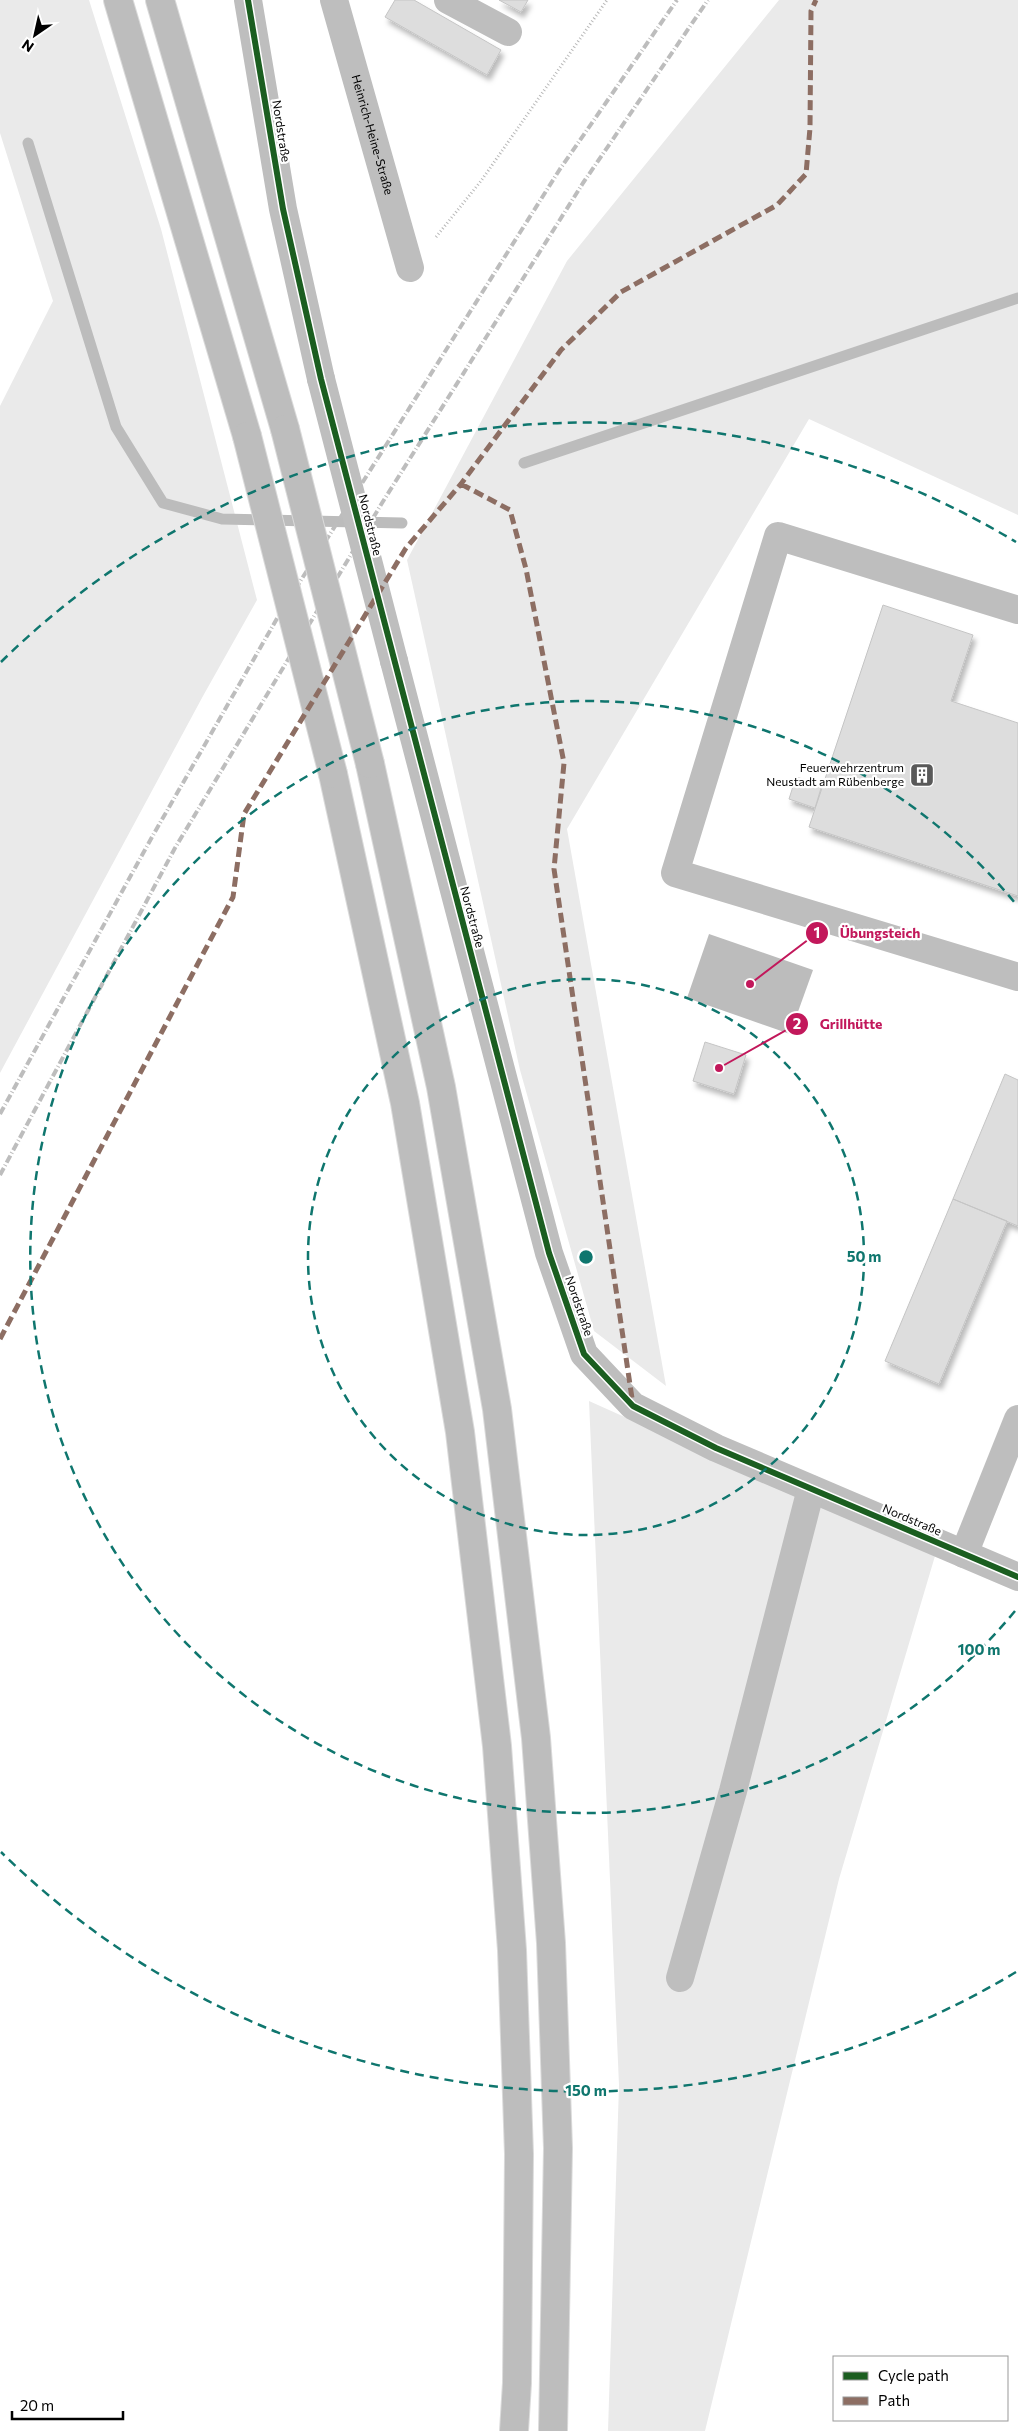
<svg xmlns="http://www.w3.org/2000/svg" width="1018" height="2431" viewBox="0 0 1018 2431" font-family="Commissioner,sans-serif">
  <style>
    .green { fill: #eaeaea }
    .water { fill: #bcbcbc }
    .lines { fill: none; stroke-linecap: round; stroke-linejoin: round }
    .stream { stroke: #bcbcbc; stroke-width: 11 }
    .building { fill: #ddd; stroke: #c5c5c5; filter: url(#shadow) }
    .highway-casing { stroke: #dbdbdb; stroke-width: 30 }
    .path { stroke: #b8b8b8; stroke-width: 3; stroke-dasharray: 1 2.5; stroke-linecap: butt }
    .minor { stroke: #bebebe; stroke-width: 28 }
    .highway { stroke: #bdbdbd; stroke-width: 28 }
    .rail { stroke: #bdbdbd; stroke-width: 4; stroke-dasharray: 8 2.5 1 2.5; stroke-linecap: butt }
    .highway-bridge-casing { stroke: #dbdbdb; stroke-width: 30; stroke-linecap: butt }
    .minor-bridge { stroke: #bebebe; stroke-width: 28 }
    .highway-bridge { stroke: #bdbdbd; stroke-width: 28 }
    .quiet { stroke: #8d6e63; stroke-width: 5; stroke-dasharray: 10 5; stroke-linecap: butt }
    .cycleway-casing { stroke: #fff; stroke-width: 9 }
    .cycleway { stroke: #1b5e20; stroke-width: 6 }
    .ring { fill: none; stroke: #0f766e; stroke-width: 2.5; stroke-dasharray: 9 6 }
    .labels { text-anchor: middle; stroke-width: 4.5; stroke-linejoin: round; paint-order: stroke }
    .street-label { font-size: 12px; fill: #000; stroke: #fff }
    .poi-label { font-size: 12px; fill: #000; stroke: #fff; text-anchor: end }
    .centre { fill: #0f766e; stroke: #fff; stroke-width: 2.5 }
    .ring-label { font-size: 15px; text-anchor: middle; font-weight: bold; fill: #0f766e; stroke: #fff; stroke-width: 4.5; stroke-linejoin: round; paint-order: stroke }
    .leader { fill: none; stroke: #c2185b; stroke-width: 2 }
    .callout-dot { fill: #c2185b; stroke: #fff; stroke-width: 2 }
    .mark-label { font-size: 15px; text-anchor: middle; font-weight: bold; fill: #fff }
    .callout-label { font-size: 14px; text-anchor: middle; font-weight: bold; fill: #c2185b; stroke: #fff; stroke-width: 4.5; stroke-linejoin: round; paint-order: stroke }
  </style>
  <defs>
    <filter id="shadow"><feDropShadow dx="3" dy="5.5" stdDeviation="2.5" flood-color="#0004"/></filter>
  </defs>
  <rect width="100%" height="100%" fill="#fff"/>
  <path class="green" d="M0,0H89L161,229L257,600L203,696L0,1073V406L53,301L0,133Z
    M779,0H1018V515L809,419L567,829L666,1386L594,1331L520,1070L407,560L567,261Z
    M589,1401L935,1556L839,1879L705,2431H608L619,2085Z"/>
  <path class="water" d="M709,934L813,970L790,1034L687,998Z"/>
  <g class="lines">
    <path class="stream" d="M28,143L116,427L163,503L222,519L402,523
      M524,463L1018,298"/>
  </g>
  <path class="building" d="M395,0H414L501,50L487,75L385,17Z
    M499,0H528L521,12Z
    M883,605L973,635L951,701L1018,723V896L809,827Z
    M796,777L822,785L815,808L789,799Z
    M705,1042L746,1055L734,1094L693,1081Z
    M1005,1074L1018,1080V1226L953,1199Z
    M953,1199L1007,1221L939,1384L885,1361Z"/>
  <g class="lines">
    <defs>
      <path id="highway" d="M118,0L247,436
        M160,0L285,429
        M370,764L441,1087L497,1409L536,1738L551,1943L558,2148L553,2431
        M333,774L405,1103L460,1432L497,1746L512,1950L519,2154L517,2383L514,2431"/>
    </defs>
    <use href="#highway" class="highway-casing"/>
    <path class="path" d="M436,237L481,181L607,0"/>
    <g class="minor">
      <path d="M248,0L283,209L321,379"/>
      <path id="s1" d="M334,0L410,268"/>
      <path d="M448,0L508,32"/>
      <path d="M1018,610L778,536L675,873L1018,977"/>
      <path d="M394,661L549,1253L584,1354L633,1406L716,1448L1018,1577"/>
      <path d="M964,1554L1018,1419"/>
      <path d="M680,1978L733,1791L811,1489"/>
    </g>
    <use href="#highway" class="highway"/>
    <path class="rail" d="M0,1114L152,837L279,615L560,169L677,0
      M0,1175L175,848L382,503L583,183L708,0"/>
    <defs>
      <path id="highway-bridge" d="M285,429L370,764
        M247,436L333,774"/>
    </defs>
    <use href="#highway-bridge" class="highway-bridge-casing"/>
    <path class="minor-bridge" d="M321,379L394,661"/>
    <use href="#highway-bridge" class="highway-bridge"/>
    <path class="quiet" d="M461,484L510,510L526,569L564,763L554,869L633,1405
      M0,1339L233,897L244,814L406,548L461,484L561,350L621,292L777,205L806,174L810,128L811,11L816,0"/>
    <defs>
      <path id="cycleway" d="M248,0L283,209L321,379L549,1253L584,1354L633,1406L716,1448L1018,1577"/>
    </defs>
    <use href="#cycleway" class="cycleway-casing"/>
    <use href="#cycleway" class="cycleway"/>
  </g>
  <g class="ring">
    <circle cx="586" cy="1257" r="278"/>
    <path d="M1015 1611A556 556 0 1 1 1015 903"/>
    <path d="M1016 1972A834 834 0 0 1 1 1852M1 662A834 834 0 0 1 1016 542"/>
  </g>
  <defs>
    <symbol id="building-square" viewBox="-11 -11 22 22"><rect x="-9" y="-9" width="18" height="18" rx="4" fill="#595959" stroke="#fff"/><path d="M-4-6H4V6H1V3H-1V6H-4ZM-2.5-4.3h1.7v1.8h-1.7ZM.8-4.3h1.7v1.8H.8ZM-2.5-1h1.7V.8h-1.7ZM.8-1h1.7V.8H.8Z" fill="#fff"/></symbol>
  </defs>
  <g fill-rule="evenodd">
    <use href="#building-square" x="908" y="761" width="28" height="28"/>
  </g>
  <g class="labels">
    <g class="street-label">
      <text transform="translate(281 131) rotate(81)" y="4">Nordstraße</text>
      <text dy="4" stroke="none"><textPath href="#s1" startOffset="140">Heinrich-Heine-Straße</textPath></text>
      <text transform="translate(370 525) rotate(76)" y="4">Nordstraße</text>
      <text transform="translate(472 917) rotate(75)" y="4">Nordstraße</text>
      <text transform="translate(579 1306) rotate(71)" y="4">Nordstraße</text>
      <text transform="translate(912 1520) rotate(23)" y="4">Nordstraße</text>
    </g>
    <g class="poi-label">
      <text x="904" y="772">Feuerwehrzentrum<tspan x="904" dy="14">Neustadt am Rübenberge</tspan></text>
    </g>
  </g>
  <circle cx="586" cy="1257" r="8" class="centre"/>
  <g class="ring-label">
    <text x="864" y="1262">50 m</text>
    <text x="979" y="1655">100 m</text>
    <text x="586" y="2096">150 m</text>
  </g>
  <path class="leader" d="M750 984L817 933M719 1068L797 1024"/>
  <g class="callout-dot">
    <circle cx="750" cy="984" r="5"/>
    <circle cx="719" cy="1068" r="5"/>
    <circle cx="817" cy="933" r="12"/>
    <circle cx="797" cy="1024" r="12"/>
  </g>
  <g class="mark-label">
    <text x="817" y="938">1</text>
    <text x="797" y="1029">2</text>
  </g>
  <g class="callout-label">
    <text x="880" y="938">Übungsteich</text>
    <text x="851" y="1029">Grillhütte</text>
  </g>
  <rect x="833" y="2356" width="175" height="65" fill="#ffffff" stroke="#999999"/>
  <rect x="843" y="2372" width="25" height="8" fill="#1b5e20" stroke="#999999"/>
  <text x="878" y="2381" font-size="15" fill="#000000">Cycle path</text>
  <rect x="843" y="2397" width="25" height="8" fill="#8d6e63" stroke="#999999"/>
  <text x="878" y="2406" font-size="15" fill="#000000">Path</text>
  <g transform="translate(35 35) rotate(214)" stroke="#ffffff" stroke-width="4" paint-order="stroke">
  <path d="M0-4L9 19L0 12L-9 19Z" fill="#000000"/>
  <text y="-8" font-size="14" font-weight="bold" text-anchor="middle" fill="#000000">N</text>
  </g>
  <path d="M12 2411v8h111v-8" fill="none" stroke="#000000" stroke-width="2.5"/>
  <text x="20" y="2411" font-size="15" fill="#000000" stroke="#ffffff" stroke-width="4" paint-order="stroke">20 m</text>
</svg>
